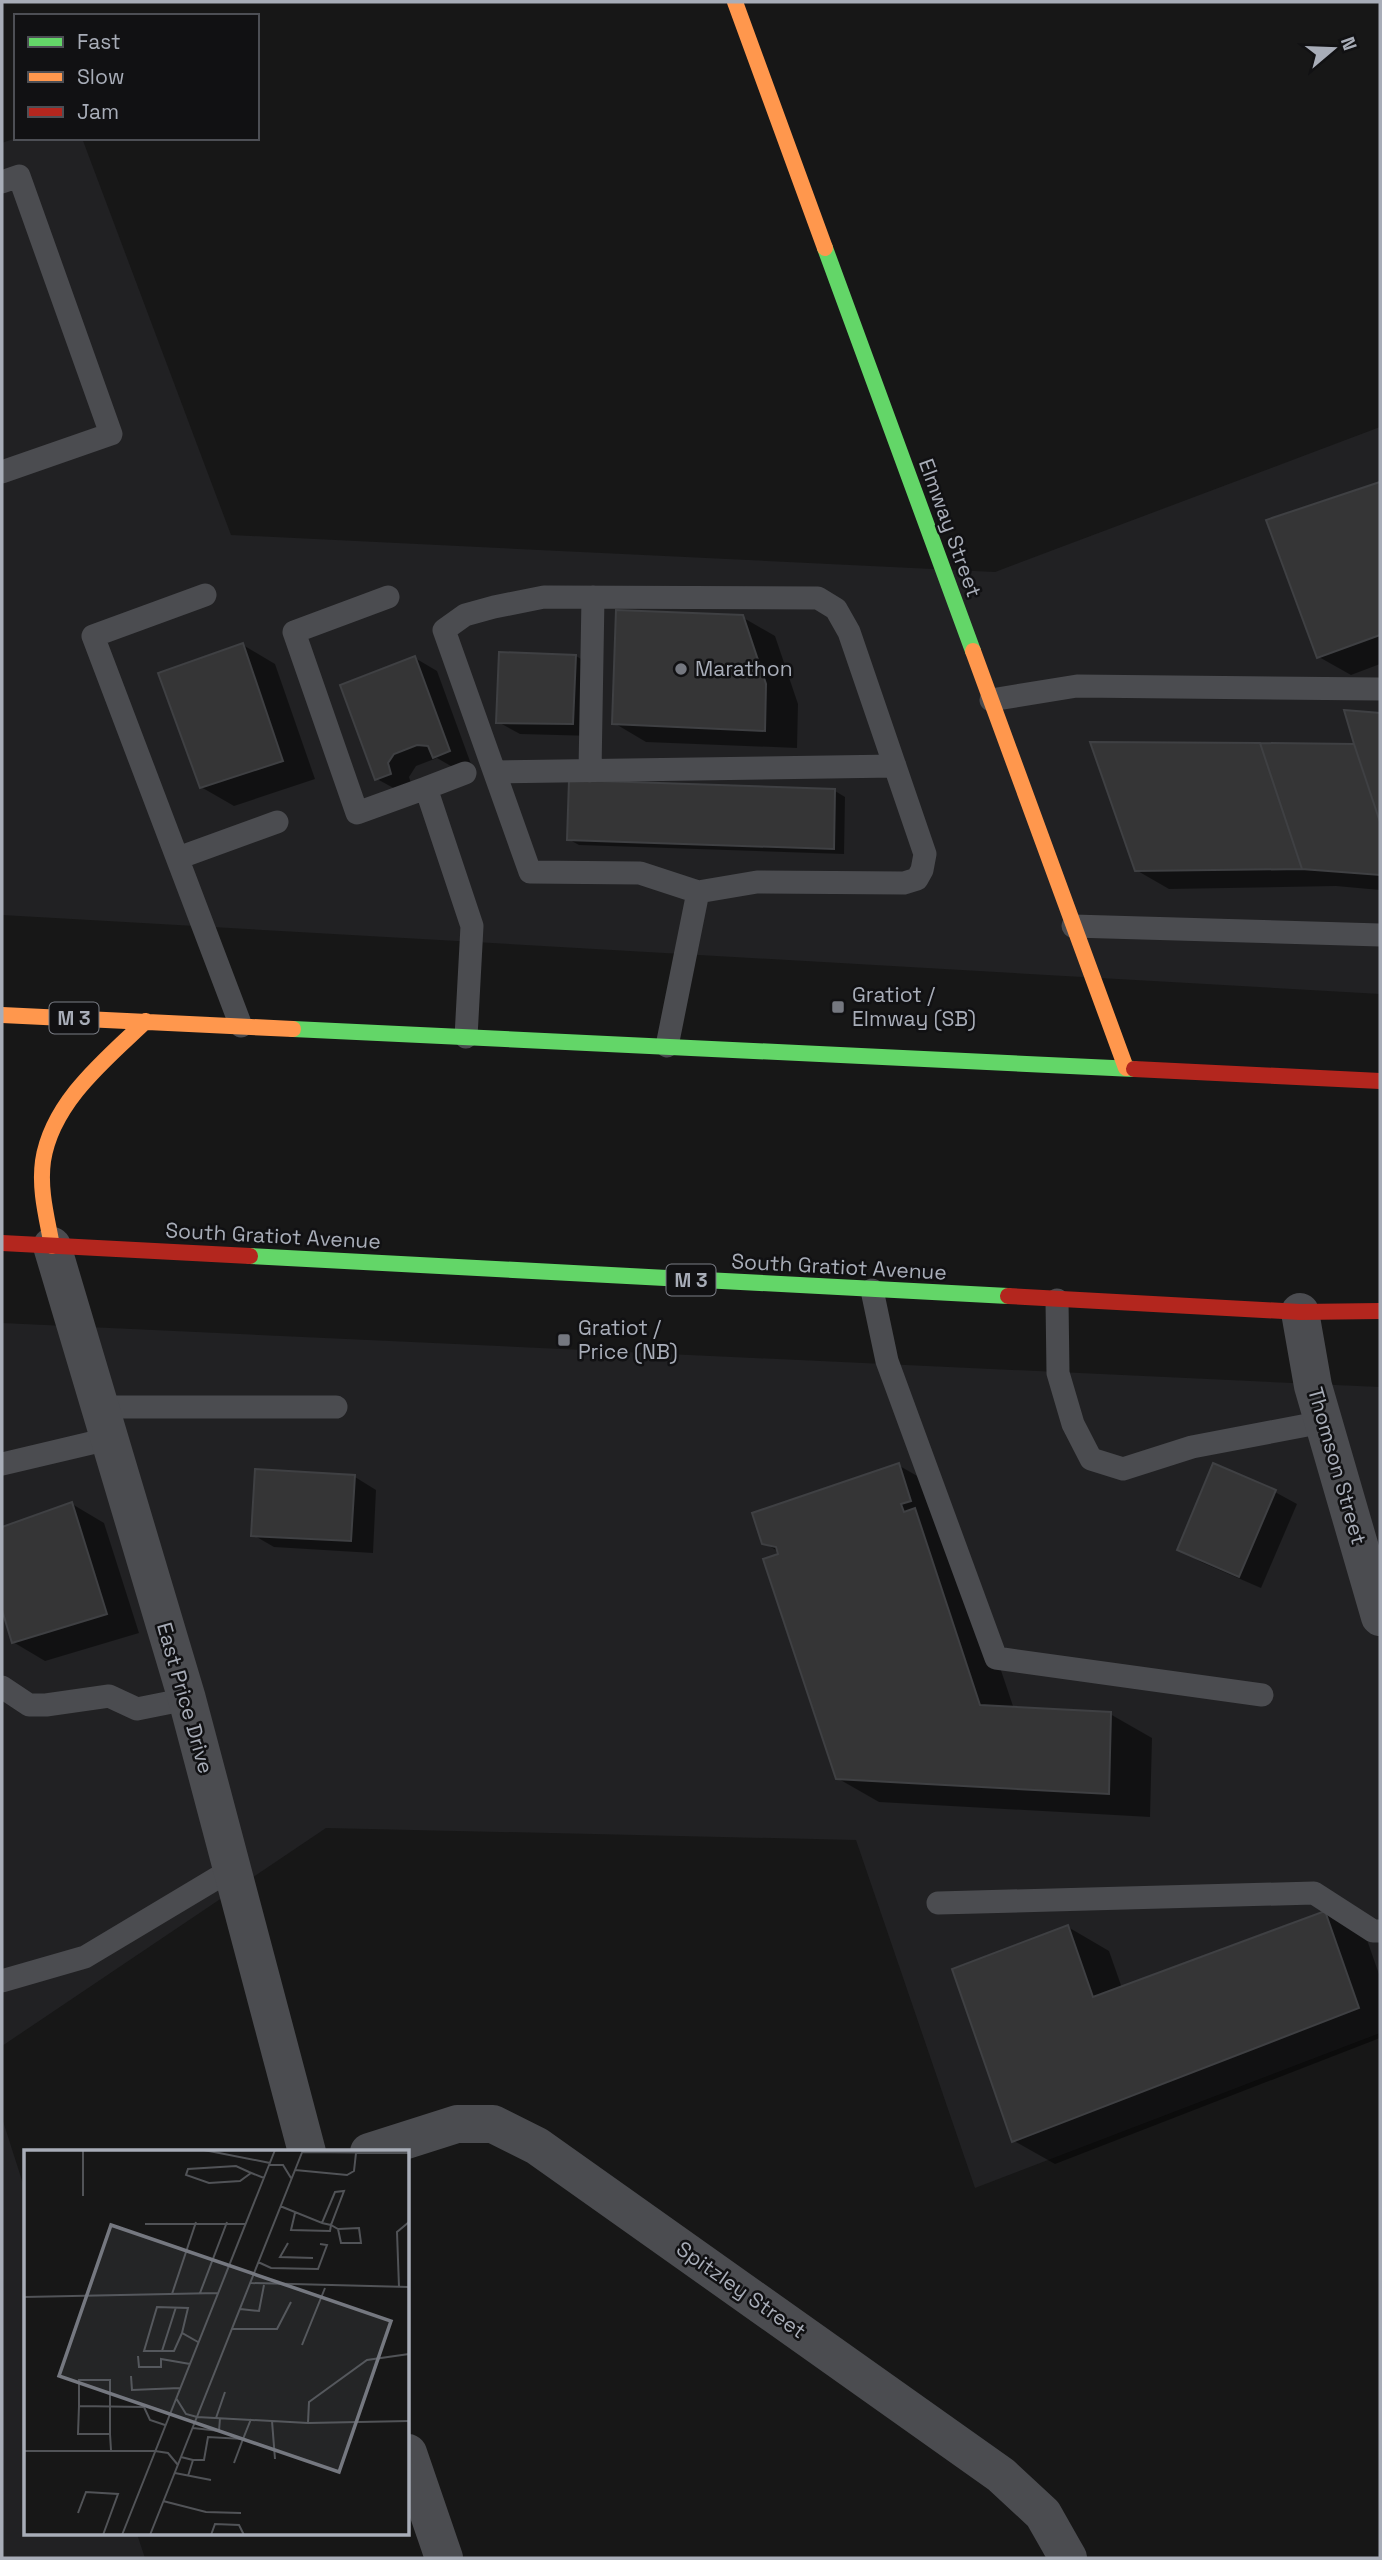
<svg xmlns="http://www.w3.org/2000/svg" width="1382" height="2560" viewBox="0 0 1382 2560" font-family="'Space Grotesk',sans-serif">
  <style>
    .built { fill: #212123 }
    .shadow { fill: #0007 }
    .building { fill: #353536; stroke: #3f4043; stroke-width: 2 }
    .lines { fill: none; stroke-linecap: round; stroke-linejoin: round }
    .lane { stroke: #4b4c50; stroke-width: 23 }
    .street { stroke: #4b4c50; stroke-width: 38 }
    .fast { stroke: #63d668; stroke-width: 16 }
    .slow { stroke: #ff974d; stroke-width: 16 }
    .jam { stroke: #b3261e; stroke-width: 16 }
    .poi-dot { fill: #757880; stroke: #111113; stroke-width: 2.5 }
    .labels { text-anchor: middle; stroke-width: 5; stroke-linejoin: round; paint-order: stroke }
    .shield { fill: #111113; stroke: #7b7e86; stroke-width: 2 }
    .shield-label { font-size: 19px; font-weight: bold; fill: #a8adb8 }
    .street-label { font-size: 21px; fill: #a8adb8; stroke: #111113 }
    .poi-label { font-size: 21px; fill: #a8adb8; stroke: #111113; text-anchor: start }
    .inset-road { fill: none; stroke: #515357; stroke-width: 2 }
    .view { fill: #757880; fill-opacity: 0.15; stroke: #757880; stroke-width: 3.5 }
    .inset-edge { fill: none; stroke: #a8adb8; stroke-width: 3.5 }
  </style>
  <rect width="100%" height="100%" fill="#171717"/>
  <path class="built" d="M16,138H82L231,535L995,572L1380,427V994L2,915V143Z
    M2,1323L1380,1387V2033L975,2188L856,1840L326,1828L2,2046Z
    M2,2118L26,2193V2534H137L145,2558H2Z"/>
  <path class="shadow" d="M1380,484V664L1351,675L1319,657L1268,522Z
    M742,617L775,636L798,704L797,748L646,742L614,723Z
    M243,645L275,664L315,779L234,806L201,787Z
    M576,656L598,669L594,736L520,734L498,722Z
    M415,658L437,671L471,764L456,769L437,758L416,766L409,777L412,786L399,791L377,779Z
    M1346,712L1380,714V890L1336,886L1169,889L1136,870L1356,746Z
    M835,791L845,797L844,854L579,845L568,839Z
    M898,1465L940,1489L1014,1709L1110,1714L1152,1738L1150,1817L879,1802L837,1778L779,1552L763,1542Z
    M1214,1466L1275,1492L1297,1504L1261,1588L1201,1562L1179,1549Z
    M355,1477L376,1490L373,1553L274,1547L253,1535Z
    M72,1504L104,1523L139,1633L45,1661L13,1642L2,1605V1528Z
    M1325,1913L1366,1937L1380,1977V2038L1055,2164L1014,2141L1068,1927L1109,1951L1122,1988Z"/>
  <path class="building" d="M1380,482V635L1317,658L1266,520Z
    M616,610L743,615L766,684L765,731L612,724Z
    M243,643L283,761L200,788L158,673Z
    M499,652L576,655L573,724L496,723Z
    M415,656L450,751L433,758L428,746L417,745L394,754L388,763L391,774L375,780L340,685Z
    M1344,710L1380,713V822L1354,744Z
    M1090,742L1260,743L1302,869L1135,871Z
    M1260,743L1354,744L1380,822V875L1302,869Z
    M569,780L835,789L834,849L567,840Z
    M899,1463L911,1501L901,1504L904,1512L915,1508L980,1705L1111,1712L1109,1794L836,1779L763,1559L778,1554L776,1547L762,1544L752,1513Z
    M1213,1463L1276,1490L1239,1577L1177,1550Z
    M255,1469L355,1475L351,1541L251,1536Z
    M72,1502L107,1614L12,1643L2,1610V1527Z
    M1325,1911L1359,2008L1012,2142L952,1969L1068,1925L1093,1997Z"/>
  <g class="lines">
    <path class="lane" d="M2,182L19,176L111,434L2,472
      M205,595L93,636L241,1026
      M388,597L294,632L357,813L426,788L472,926L466,1037
      M991,700L1077,686L1380,689
      M590,771L593,597
      M495,772L895,766
      M426,788L465,773
      M178,858L277,822
      M1073,926L1380,935
      M667,1046L698,892L640,873L530,872L444,630L465,615L494,607L544,597L818,598L836,609L849,632L925,854L922,870L917,879L904,883L757,882L698,892
      M872,1290L887,1361L996,1658L1262,1695
      M1057,1300L1058,1373L1073,1424L1091,1459L1123,1469L1192,1447L1323,1422
      M98,1407H336
      M2,1464L108,1439
      M2,1687L29,1705H46L109,1696L137,1709L187,1699
      M938,1903L1314,1893L1373,1931H1380
      M2,1981L85,1957L232,1869"/>
    <path class="street" d="M52,1246L187,1699L307,2152
      M1300,1312L1313,1386L1380,1617
      M369,2152L457,2124H493L537,2146L1001,2475L1043,2514L1068,2558
      M408,2453L444,2558"/>
    <path class="fast" d="M825,248L973,651
      M293,1029L1134,1069
      M250,1256L1008,1296"/>
    <path class="slow" d="M735,2L825,248
      M973,651L1126,1068
      M2,1015L293,1029
      M52,1246C47,1218 39,1190 43,1161C52,1102 106,1059 146,1021"/>
    <path class="jam" d="M1134,1069L1380,1081
      M2,1243L250,1256
      M1008,1296L1300,1312L1380,1311"/>
  </g>
  <g class="poi-dot">
    <circle cx="681" cy="669" r="7"/>
    <rect x="831" y="1000" width="14" height="14" rx="3.5"/>
    <rect x="557" y="1333" width="14" height="14" rx="3.5"/>
  </g>
  <g class="labels">
    <g class="shield">
      <rect x="49.5" y="1002.5" width="49" height="31" rx="5"/>
      <rect x="666.5" y="1264.5" width="49" height="31" rx="5"/>
    </g>
    <g class="shield-label">
      <text x="74" y="1025">M 3</text>
      <text x="691" y="1287">M 3</text>
    </g>
    <g class="street-label">
      <text transform="translate(950 528) rotate(70)" y="7">Elmway Street</text>
      <text transform="translate(273 1236) rotate(3)" y="7">South Gratiot Avenue</text>
      <text transform="translate(839 1267) rotate(3)" y="7">South Gratiot Avenue</text>
      <text transform="translate(1337 1466) rotate(74)" y="7">Thomson Street</text>
      <text transform="translate(185 1698) rotate(74)" y="7">East Price Drive</text>
      <text transform="translate(741 2290) rotate(35)" y="7">Spitzley Street</text>
    </g>
    <g class="poi-label">
      <text x="695" y="676">Marathon</text>
      <text x="852" y="1002">Gratiot /<tspan x="852" dy="24">Elmway (SB)</tspan></text>
      <text x="578" y="1335">Gratiot /<tspan x="578" dy="24">Price (NB)</tspan></text>
    </g>
  </g>
  <g transform="translate(24 2150)">
    <rect width="385" height="385" fill="#171717"/>
    <path class="inset-road" d="M180,0L246,13M278,2L385,3M245,15H259L267,28M271,20L323,25L330,21L332,3M227,23L216,31L185,33L162,25L164,19L212,16L225,22L240,28M59,46V0M256,56L298,73L311,42L320,41L307,75L298,73M271,63L267,80L306,81L307,75L314,79L335,78L337,93H317L314,79M121,74H222M264,93L256,107L289,108M234,112L247,118L294,119L303,95L296,94M227,133L385,137M375,137L373,82L385,72M176,143L203,72M148,144L172,72M0,147L194,143M216,159L235,161L240,135M208,179H253L267,152M158,183L164,158L133,157L120,201H150L158,183L174,192M278,195L301,138M138,201L152,157M114,206L115,217H137V209L166,214M107,226L108,240L156,238M152,248L162,264L173,267M55,256V230H86V284M173,267L284,273L385,271M192,268L201,242M248,271L251,309M284,273L285,252L343,210L385,204M169,278L195,281L196,268M87,300L86,284H54L55,256L120,257L126,270L141,275M0,301H131M131,301L144,303L154,315M157,307L169,310L164,326M169,310H180L184,287L219,289L227,269M210,313L219,289M151,323L187,330M139,351L182,362L217,363M54,363L62,342L94,344L79,385M98,385L251,0M126,385L279,0M187,385L191,374L215,375L220,385"/>
    <path class="view" d="M87,75L367,171L315,322L35,226Z"/>
    <rect width="385" height="385" class="inset-edge"/>
  </g>
  <rect width="1382" height="2560" fill="none" stroke="#a8adb8" stroke-width="7"/>
  <rect x="14" y="14" width="245" height="126" fill="#111113" stroke="#4d4f55" stroke-width="2"/>
  <rect x="28" y="37" width="35" height="10" fill="#63d668" stroke="#4d4f55" stroke-width="2"/>
  <text x="77" y="49" font-size="21" fill="#a8adb8">Fast</text>
  <rect x="28" y="72" width="35" height="10" fill="#ff974d" stroke="#4d4f55" stroke-width="2"/>
  <text x="77" y="84" font-size="21" fill="#a8adb8">Slow</text>
  <rect x="28" y="107" width="35" height="10" fill="#b3261e" stroke="#4d4f55" stroke-width="2"/>
  <text x="77" y="119" font-size="21" fill="#a8adb8">Jam</text>
  <g transform="translate(1333 49) rotate(71)" stroke="#111113" stroke-width="5" paint-order="stroke">
  <path d="M0-5L12 26L0 18L-12 26Z" fill="#a8adb8"/>
  <text y="-10" font-size="19" font-weight="bold" text-anchor="middle" fill="#a8adb8">N</text>
  </g>
</svg>
